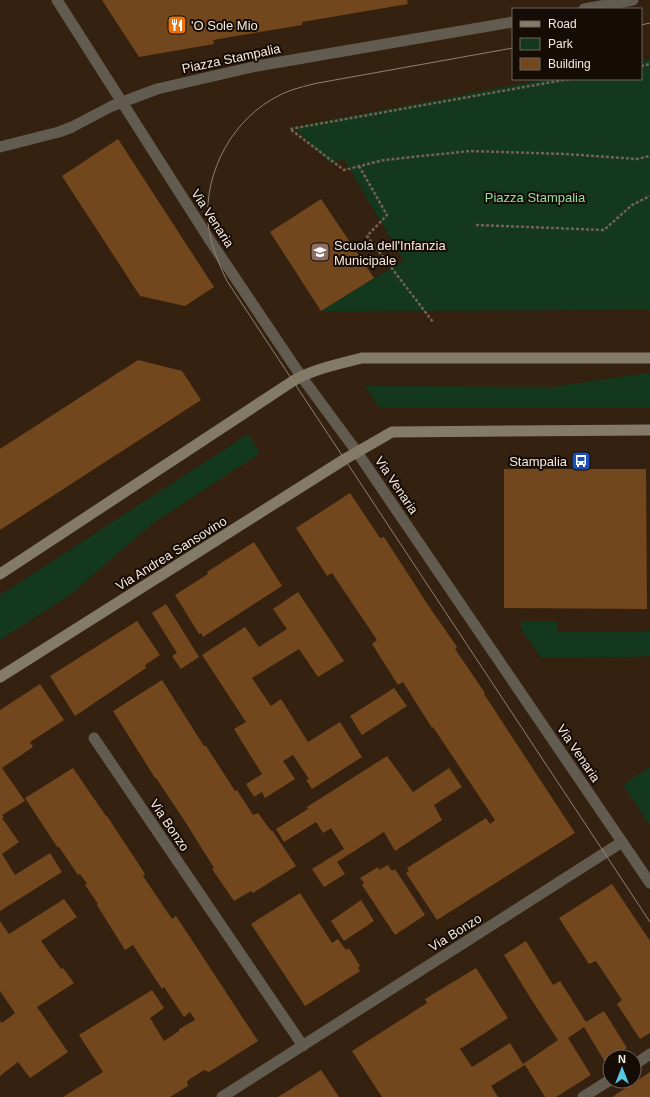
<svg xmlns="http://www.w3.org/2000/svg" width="650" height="1097" viewBox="0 0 650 1097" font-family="Helvetica,sans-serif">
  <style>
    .green { fill: #13381e }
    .building { fill: #73471e }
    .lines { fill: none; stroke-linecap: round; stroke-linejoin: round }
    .path { stroke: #746253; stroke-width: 2.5; stroke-dasharray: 3 2; stroke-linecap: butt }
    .minor { stroke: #615b50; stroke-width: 11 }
    .tertiary { stroke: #615b50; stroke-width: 11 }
    .secondary { stroke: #837a68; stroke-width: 11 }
    .tram { stroke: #918072; stroke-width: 1 }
    .labels { text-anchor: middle; stroke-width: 4; stroke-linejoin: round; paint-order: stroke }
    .poi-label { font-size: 13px; fill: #f8eadf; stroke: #150c06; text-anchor: start }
    .street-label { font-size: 13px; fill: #f8eadf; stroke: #150c06 }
    .park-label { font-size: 13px; fill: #92dda2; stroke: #150c06 }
  </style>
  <rect width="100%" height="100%" fill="#34210f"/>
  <path class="green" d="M650,59V310L321,311L374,278L404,261L344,159L330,163L293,127L546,79H641V61Z
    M646,373H650V407H379L365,386L553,387Z
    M248,434L260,453L152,524L70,595L0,640V595Z
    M521,621H557V632H643L650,630V656L629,657L541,658L521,629Z
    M650,767V826L623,785Z"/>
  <path class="building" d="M102,0H407L408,4L302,22V25L213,40L214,44L139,57Z
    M118,139L214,287L185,306L140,296L62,176Z
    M321,199L374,278L321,311L270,232Z
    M138,360L182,371L201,400L0,530V449Z
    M504,469H646L647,609L504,608Z
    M350,493L380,538L384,537L428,605L457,647L455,649L485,693L484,694L575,833L437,920L406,873L409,871L407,868L486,818L490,824L495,820L433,727L432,728L403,682L398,685L372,644L377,640L332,573L327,576L296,528Z
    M254,542L282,586L203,637L201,633L199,634L175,595L208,574L207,572Z
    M298,592L344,661L318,677L299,649L252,678L271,706L281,699L308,742L340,722L362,757L312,789L306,780L309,779L293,755L283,761L295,779L265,798L262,792L254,797L246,784L262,774L234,729L246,722L202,655L245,627L259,647L287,629L273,609Z
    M166,604L199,657L181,669L172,656L177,653L152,613Z
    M137,621L160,655L145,665L146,668L75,716L50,676Z
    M162,680L204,746H206L235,791L237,790L253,815L258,813L271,831L272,830L296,866L253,893L251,891L234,901L212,869L214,868L186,823L156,778H155L113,711Z
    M40,684L64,720L30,742L33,747L2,768L25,801L2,815L4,817L2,818L19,842L2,854L15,875L50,853L62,872L0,911V710Z
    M394,688L407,706L362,735L350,716Z
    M387,756L413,792L449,768L462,787L434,805L442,820L395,851L384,832L337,862L345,874L324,887L312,869L344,849L331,828L323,833L316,822L284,842L276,829L308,809L307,807Z
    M73,768L106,816H107L145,874L143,876L172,919L176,916L258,1041L209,1072L204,1070L187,1081L188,1086L170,1097H63L103,1072L79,1035L152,990L164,1008L150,1018L164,1041L179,1031V1029L195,1020L190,1012L184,1017L164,987L162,989L133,945L125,950L97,905L98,904L85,885L87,884L80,874L78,875L59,847L58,848L25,798Z
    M388,865L392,871L395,869L425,915L395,935L362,885L364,883L360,878L378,867L379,870Z
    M612,884L650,941V1033L640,1039L617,1004L622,1000L596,961L589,964L559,918Z
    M300,893L332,943L338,939L346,950L349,948L360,966L358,968L360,971L305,1006L251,924Z
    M64,899L77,917L41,941L61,969L63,968L74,983L37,1007L68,1052L30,1078L18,1062L0,1076V1021L2,1023L15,1013L0,991V921L9,934Z
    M361,900L374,921L344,941L331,921Z
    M526,941L553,985L560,981L586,1022L604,1011L627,1048L614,1057H610V1059L605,1062L584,1027L568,1038L591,1075L556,1097H545L525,1065L491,1086L498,1097H382L352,1051L427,1003L425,999L476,968L508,1018L460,1049L472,1067L510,1043L523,1064L558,1040L531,999L504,955Z
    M321,1070L339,1097H278Z
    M650,1072V1097H612Z"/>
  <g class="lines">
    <path class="path" d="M641,66L650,64
      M569,79L290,129L344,170L384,160L470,151L565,154L637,159L650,156
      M359,166L387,215L367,236L433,322
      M476,225L604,230L632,205L650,196"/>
    <path class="minor" d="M584,9L633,0
      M0,147L59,132L72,127L112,106L157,89L257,66L513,22
      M94,738L303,1046
      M634,1065L650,1054
      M222,1097L622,842
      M583,1097L610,1080"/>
    <path class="tertiary" d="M57,0L211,242L301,376L357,452L650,883"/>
    <path class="secondary" d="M0,574L293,381C313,369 339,364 362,358H650
      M0,677L345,459L392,432L650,430"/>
    <path class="tram" d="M641,25L650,23
      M513,48L318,83C305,86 292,89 280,95C233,118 204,171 208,223C210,243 218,262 227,281L650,922"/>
  </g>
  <defs>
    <symbol id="restaurant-square" viewBox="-11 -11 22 22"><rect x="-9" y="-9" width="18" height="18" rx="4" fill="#e8710a" stroke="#150c06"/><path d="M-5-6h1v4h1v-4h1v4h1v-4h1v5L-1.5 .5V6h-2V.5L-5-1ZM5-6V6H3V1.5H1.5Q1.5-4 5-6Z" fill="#fff"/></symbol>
    <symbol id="school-square" viewBox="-11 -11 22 22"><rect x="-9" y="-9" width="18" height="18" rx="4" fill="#8d6e63" stroke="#150c06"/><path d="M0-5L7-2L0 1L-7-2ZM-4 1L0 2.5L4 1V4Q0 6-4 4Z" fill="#fff"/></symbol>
    <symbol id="bus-square" viewBox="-11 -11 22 22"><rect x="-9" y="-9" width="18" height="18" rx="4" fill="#1a4fb4" stroke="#150c06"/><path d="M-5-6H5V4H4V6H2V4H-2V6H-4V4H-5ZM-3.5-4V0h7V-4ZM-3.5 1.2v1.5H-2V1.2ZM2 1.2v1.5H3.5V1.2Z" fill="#fff"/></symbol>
  </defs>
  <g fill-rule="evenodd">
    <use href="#restaurant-square" x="166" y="14" width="22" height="22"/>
    <use href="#school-square" x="309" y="241" width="22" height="22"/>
    <use href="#bus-square" x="570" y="450" width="22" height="22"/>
  </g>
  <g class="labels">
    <g class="poi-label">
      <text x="191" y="30">'O Sole Mio</text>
      <text x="334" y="250">Scuola dell'Infanzia<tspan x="334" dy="15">Municipale</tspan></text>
      <text x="567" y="466" text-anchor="end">Stampalia</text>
    </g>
    <g class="street-label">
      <text transform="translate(231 58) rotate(-12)" y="5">Piazza Stampalia</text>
      <text transform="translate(213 218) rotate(57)" y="5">Via Venaria</text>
      <text transform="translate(397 485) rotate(56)" y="5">Via Venaria</text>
      <text transform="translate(171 553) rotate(-32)" y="5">Via Andrea Sansovino</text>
      <text transform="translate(579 753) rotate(56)" y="5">Via Venaria</text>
      <text transform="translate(170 825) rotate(56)" y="5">Via Bonzo</text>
      <text transform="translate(455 932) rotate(-32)" y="5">Via Bonzo</text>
    </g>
    <g class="park-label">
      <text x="535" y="202">Piazza Stampalia</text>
    </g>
  </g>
  <rect x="512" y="8" width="130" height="72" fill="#150c06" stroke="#70655d"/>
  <rect x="520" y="21" width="20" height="6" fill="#837a68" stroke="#70655d"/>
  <text x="548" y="28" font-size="12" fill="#f8eadf">Road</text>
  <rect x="520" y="38" width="20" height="12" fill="#13381e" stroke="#70655d"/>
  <text x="548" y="48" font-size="12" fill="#f8eadf">Park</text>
  <rect x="520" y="58" width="20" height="12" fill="#73471e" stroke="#70655d"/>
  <text x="548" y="68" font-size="12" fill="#f8eadf">Building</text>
  <g transform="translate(622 1069)"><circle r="19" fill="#150c06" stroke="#70655d"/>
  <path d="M0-3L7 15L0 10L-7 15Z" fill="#59c8e4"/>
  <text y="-6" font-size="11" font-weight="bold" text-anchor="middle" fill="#f8eadf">N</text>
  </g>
</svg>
